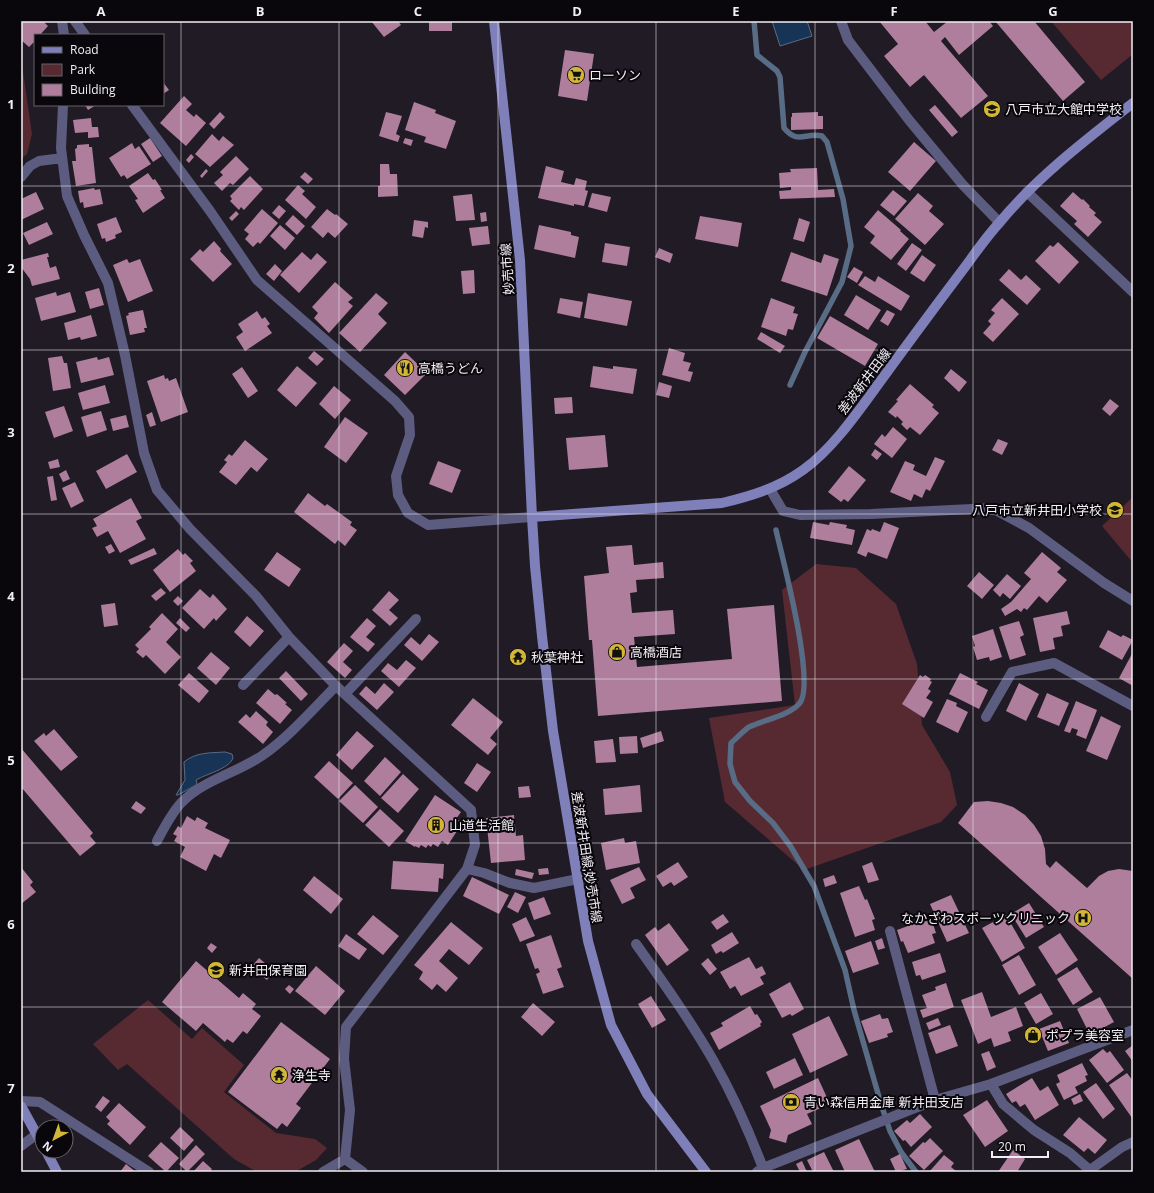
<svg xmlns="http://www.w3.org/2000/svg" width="1154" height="1193" viewBox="0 0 1154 1193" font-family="'Open Sans','Noto Sans JP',sans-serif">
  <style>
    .green { fill: #572a32 }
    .water { fill: #173457; stroke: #596c86 }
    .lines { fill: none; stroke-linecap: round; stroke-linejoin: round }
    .stream { stroke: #596c86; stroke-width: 5.5 }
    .building { fill: #ae7e9c }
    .lane { stroke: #5c5c81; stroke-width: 10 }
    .street { stroke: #5c5c81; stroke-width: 10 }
    .secondary { stroke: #7f7fba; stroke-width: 10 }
    .grid { fill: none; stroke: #f2eef5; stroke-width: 1; stroke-opacity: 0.55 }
    .labels { text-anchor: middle; stroke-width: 4; stroke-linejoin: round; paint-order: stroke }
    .poi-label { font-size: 13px; fill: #f2eef5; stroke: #09070b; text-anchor: start }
    .street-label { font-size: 13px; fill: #f2eef5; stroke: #09070b }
    .neatline { fill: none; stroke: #f2eef5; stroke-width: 1.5 }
    .grid-label { font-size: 13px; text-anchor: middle; font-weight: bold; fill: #f2eef5 }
  </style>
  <rect width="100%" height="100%" fill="#211b25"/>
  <path class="green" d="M1051,21H1133V54L1101,80Z
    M21,58L32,134L27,154L21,159Z
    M1133,497V563L1102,526Z
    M816,564L856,568L896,604L917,664L922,725L950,772L957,805L941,822L804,870L725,802L709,718L795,705L782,590Z
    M148,1000L192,1039L202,1028L244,1065L224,1092L276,1133L315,1139L327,1148L316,1160L295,1172H257L234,1159L127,1064L118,1070L93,1044Z"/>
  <path class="water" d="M772,21H807L812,36L780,46Z
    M225,752L232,754L233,758C229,769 206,774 196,780L197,783L196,785L178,795H176L185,780L184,762C196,752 210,753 225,752Z"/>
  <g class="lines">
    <path class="stream" d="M754,21L757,55L777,71L780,77L784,128C798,145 805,132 822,136L827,142L843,199L851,246L842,282L805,352L790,385
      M776,530C782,557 817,686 799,704C788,716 764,720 749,727C743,731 737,738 731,743L730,764L735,782L750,801L773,823L791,847L814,886L845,970L854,1010L881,1104L890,1131L901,1152L916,1172"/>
  </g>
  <path class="building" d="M21,21H43L48,26L40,35H35V41L29,47L21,40Z
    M371,21H398L401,25L384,37Z
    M429,21H452V31H429Z
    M879,21H925L934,32L948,21H989L993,26L959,55L945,37L941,41L988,96L961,118L924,75L910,87L884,56L898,44Z
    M995,21H1034L1085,82L1063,101Z
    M565,50L594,54L587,101L558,96Z
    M163,82L169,90L163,94Z
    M184,96L192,104L186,110L194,117L196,114L206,123L186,146L160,123Z
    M414,102L436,110L435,113L456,121L446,149L424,142L426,137L405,130Z
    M85,105H96L88,110Z
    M935,105L958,132L952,137L929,110Z
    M220,112L225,117L214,129L209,124Z
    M386,112L402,116L396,134L400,136L398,142L379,136Z
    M818,112V116H823V129L791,130V117H792V113Z
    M91,118L92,127H98L99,137L88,138V132L75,133L73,120Z
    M212,134L219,141L223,136L234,145L210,167L195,154Z
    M150,138L162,156L153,162L141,144Z
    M405,138L413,140L411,146L403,143Z
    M914,142L936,161L910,191L888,172Z
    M132,143L135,149L139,146L151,164L127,179L124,175L121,177L109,158Z
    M89,144V147H92L96,183L76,186L72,161H76L75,149L77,148V145Z
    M191,154L194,157L189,163L186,160Z
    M236,156L249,169L233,185L230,183L222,191L214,183L223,175L220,172Z
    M380,164H389L390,174H397L398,196L378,197V186H380Z
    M546,166L564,171L561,182L574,185L576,178L587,181L585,190L588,191L584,206L574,204V206L538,198Z
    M817,168L818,190L834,189L835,197L780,199L779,191L791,190V187L780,188L779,173L791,172L790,169Z
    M206,169L208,171L202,178L200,176Z
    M305,172L313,179L308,184L300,177Z
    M148,173L153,180L155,179L162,190H160L165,198L143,213L135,200L138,199L129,186Z
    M250,176L263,189L244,210L241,207L239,210L230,201L232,199L230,196Z
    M298,185L305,191L302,194L316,207L306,219L285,200Z
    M94,188L95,190L100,189L103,204L84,208L83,202L80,203L78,191Z
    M893,190L907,201L894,216L880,205Z
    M36,192L44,209L21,220V199Z
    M1073,192L1082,200L1083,199L1090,206L1089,207L1096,213L1094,215L1102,222L1088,237L1074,224L1077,221L1060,206Z
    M592,193L611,197L607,212L588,207Z
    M918,193L933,206L929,211L944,224L925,245L895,219Z
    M472,194L475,220L456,221L453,196Z
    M279,205L286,211L279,219L272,213Z
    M262,209L278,223L260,244L258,242L253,247L245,239L249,234L244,230Z
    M327,209L335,215L336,214L348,224L335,238L328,232L323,238L311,227Z
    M878,210L901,230L900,231L909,239L891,260L870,243L875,236L864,227Z
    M236,211L239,214L232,221L229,218Z
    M486,212L487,221L481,222L480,213Z
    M293,215L305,226L297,235L285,224Z
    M700,216L742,223L738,247L695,239Z
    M116,217L122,232L115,235L116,238L106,242L105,238L102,239L97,224Z
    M799,218L810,222L804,242L793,239Z
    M414,220L428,222V228L425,227L423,238L412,236Z
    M47,222L53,234L29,245L23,233Z
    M280,225L295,238L285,250L270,236Z
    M539,225L571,232V235L579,237L575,258L534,249Z
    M488,226L490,244L472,246L469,228Z
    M214,241L221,249L220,251L232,264L213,282L190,259L200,249L203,252Z
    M1058,242L1079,262L1059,284L1035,261L1050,245L1053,247Z
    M605,243L630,247L627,266L602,262Z
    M912,243L922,250L906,271L897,264Z
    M659,248L673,254L670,263L655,257Z
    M302,252L311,260L317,253L327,262L299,293L280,275Z
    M791,252L821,263L824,254L839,259L827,296L781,281Z
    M48,253L49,257H47L50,268L56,266L60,279L32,286L30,279L21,267V260Z
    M922,255L936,265L924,282L910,273Z
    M127,259L129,263L140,259L153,291L128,302L113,265Z
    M275,264L282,271L274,281L266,274Z
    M854,267L863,272L857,283L847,277Z
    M1009,269L1021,280L1026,275L1041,289L1027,305L999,280Z
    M474,270L475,293L463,294L461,271Z
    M865,276L875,282L878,276L910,296L901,311L858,285Z
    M335,282L353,298L348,302L353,306L329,333L314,318L318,313L312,307Z
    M99,288L104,305L90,309L85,292Z
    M56,292L57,296L70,292L76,312L41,321L35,298Z
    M376,293L388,303L378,314L387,323L360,352L339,333Z
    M588,293L632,301L627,326L584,318Z
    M856,295L881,310L868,330L844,315Z
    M560,298L583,302L580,318L557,313Z
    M771,298L795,307L793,313L798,314L793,330L788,329L786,336L761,327Z
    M1002,298L1019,314L993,342L983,333L991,324L988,321L995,313L991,310Z
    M143,310L147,328H144L145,332L130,335L126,316L129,315L128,313Z
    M887,310L895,314L888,326L880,321Z
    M257,311L262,319L265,317L270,324L267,326L272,333L245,351L236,337L243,332L238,324Z
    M91,315L97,336L81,340L80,337L68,340L64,323Z
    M830,316L878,344L865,366L817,338Z
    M761,332L785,346L780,353L757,339Z
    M669,348L685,353L683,361L691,363L688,371L693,372L690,382L662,375Z
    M314,351L324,359L317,366L308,358Z
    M405,352L427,373L405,395L384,375Z
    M62,356L64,363H67L71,388L53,391L48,358Z
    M97,357L98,360L109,357L114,375L81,383L76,362Z
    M297,366L317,383L296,407L277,390Z
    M593,366L613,369V366L637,369L633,394L590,387Z
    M242,367L258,391L248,398L232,374Z
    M951,369L967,382L959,392L944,378Z
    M164,375L165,379L168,378L169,381L176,378L188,412L161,422L147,381Z
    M659,382L672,386L669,398L656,395Z
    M910,384L934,405L932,407L939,413L920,435L910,427L907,430L901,424L903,422L897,416L896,418L888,412L898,401L896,400Z
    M105,385L110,403L83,410L78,393Z
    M334,386L351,400L335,419L319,404Z
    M572,397L573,413L555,414L554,398Z
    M1110,399L1119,406L1110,416L1102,409Z
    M64,406L73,431L54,438L45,412Z
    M101,411L107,430L87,437L81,417Z
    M152,412L156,425L150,427L146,415Z
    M126,415L129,427L113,431L110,419Z
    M345,417L368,433L346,463L324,447Z
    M893,427L907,439L892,458L874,444L882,434L885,437Z
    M605,435L608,467L569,470L566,438Z
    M998,439L1008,443L1002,455L992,450Z
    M245,440L268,459L257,472L251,467L236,485L219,472L227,462L224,460L229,454L232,456Z
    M875,449L882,454L877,460L871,455Z
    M127,454L137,472L106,489L96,471Z
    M935,457L945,461L930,491L926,489L922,498L914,494L911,501L890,492L905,461L915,465L913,470L926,476Z
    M58,459L60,467L50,469L48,462Z
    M438,461L461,470L452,493L429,484Z
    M849,466L866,480L848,502L844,499L841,502L828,492Z
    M66,470L70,479L63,482L59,474Z
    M53,476L57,500L51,501L47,477Z
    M75,482L84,501L71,508L62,488Z
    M308,493L325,506L327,504L352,522L350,525L357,530L345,546L338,540L335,544L294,512Z
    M131,498L142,518L136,521L146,539L120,553L108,531L97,537L92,528L97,526L93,519Z
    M813,522L829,525L830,522L847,525L846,528L855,530L852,545L810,538Z
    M884,522L899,528L887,559L868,552L866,557L857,553L867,529L871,531L872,529L880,532Z
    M111,544L115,551L109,554L105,547Z
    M632,545L634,565L663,562L664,578L636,580L637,592L630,593L632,613L673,610L675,634L634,637L637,667L732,659L727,609L774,605L782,701L598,716L592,640H589L584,576L609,573L606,547Z
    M154,548L157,554L131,565L128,560Z
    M178,549L183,555L185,553L193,561L190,563L196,571L170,592L153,570Z
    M277,552L301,569L289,587L264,570Z
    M1042,552L1061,568L1057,572L1067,580L1047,603L1039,596L1027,610L1024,608L1021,612L1017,609L1005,616L1001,609L1011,602L1031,579L1024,573Z
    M979,572L994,585L982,599L967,586Z
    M1007,574L1021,586L1010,599L1003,593L1000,597L993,590Z
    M161,588L166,593L156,601L151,596Z
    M200,589L210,598L213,594L227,609L216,621L214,618L204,629L182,608Z
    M389,591L399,600L389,610L398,618L390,626L372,610Z
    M178,596L183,601L178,606L173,601Z
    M115,603L118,625L104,627L101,605Z
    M1067,611L1070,624L1061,626L1063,636L1053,638L1055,649L1040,652L1033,618Z
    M162,613L178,629L166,642L181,657L165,674L146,655L143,658L136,652L139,649L135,645L151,629L149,627Z
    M247,616L264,631L250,647L234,632Z
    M180,618L190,628L186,632L176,623Z
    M367,618L376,626L366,637L375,644L368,652L350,637Z
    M1019,621L1024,635L1020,637L1026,655L1010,660L999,627Z
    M993,629L1002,657L990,661L989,657L977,660L973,647L975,646L972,636Z
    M1108,630L1121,637L1123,635L1133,640L1122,660L1099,647Z
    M429,634L439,642L422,661L404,645L411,637L420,645Z
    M344,643L353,651L343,662L352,670L345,678L327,662Z
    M211,652L230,668L216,685L197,668Z
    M1133,652V686L1119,678Z
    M406,660L416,668L399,687L381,671L388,663L397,670Z
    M286,671L308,694L301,701L279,678Z
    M189,673L209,691L199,703L178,685Z
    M960,673L978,682L976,684L988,690L979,709L949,694Z
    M920,675L923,677L925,675L931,679L930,681L932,682L928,689L931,691L926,698L933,702L924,718L902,704Z
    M384,683L394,692L377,710L359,694L366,686L375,694Z
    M1019,683L1039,694L1026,721L1006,711Z
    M268,689L275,695L277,694L287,703L285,704L292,710L280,724L256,703Z
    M1047,693L1069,703L1059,726L1037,717Z
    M473,698L503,722L490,738L497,744L488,755L451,725Z
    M947,699L957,703L956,706L968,712L958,733L936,722Z
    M1076,701L1097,710L1086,739L1076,735L1078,730L1072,728L1070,733L1064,731Z
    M256,711L268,722L266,725L273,732L263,744L238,722L246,714L250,718Z
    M1101,716L1121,726L1107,760L1086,751Z
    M54,729L78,757L61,771L34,741L44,733L46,736Z
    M357,731L374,746L352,770L336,755Z
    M661,731L664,741L643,748L640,738Z
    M637,736L638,753L620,754L619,737Z
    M613,739L616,762L596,763L594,741Z
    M21,748L93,833L90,836L96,843L80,856L21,787Z
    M385,757L401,772L380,796L364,781Z
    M329,761L353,783L338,799L314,777Z
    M477,763L491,772L477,792L464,783Z
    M403,774L419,789L398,813L381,798Z
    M355,785L378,807L363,823L339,801Z
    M640,785L642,812L605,815L603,789Z
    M529,786L531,797L519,798L518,787Z
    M435,795L461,812L456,819L460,821L455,829L457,831L448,845L442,841L438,847L433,844L431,847L428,845L426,848L421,845L419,848L415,846V847L405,841Z
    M136,801L146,808L141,814L131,808Z
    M988,801L1001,803L1013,807L1025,815L1034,825L1041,836L1045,849L1046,864L1050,868L1056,861L1087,888L1099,876L1108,871L1119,869L1133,871V979L958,823L974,802Z
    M380,809L404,831L389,847L365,825Z
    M514,815L516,836L523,835L525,860L491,863L486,818Z
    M187,816L195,821L197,817L208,823L205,828L230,840L221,858L214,854L206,871L180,857L185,847L174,841L177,836L173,834L178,826L181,828Z
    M624,838L625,843L636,841L640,863L606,870L601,843Z
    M393,861L444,864L443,879L439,878L438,892L391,889Z
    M678,862L688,877L674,886L671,882L663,887L656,876Z
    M872,862L879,880L868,883L862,866Z
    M21,867L33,882L30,885L36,892L21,904Z
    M639,867L646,880L630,888L635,898L622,904L610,880Z
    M548,868L549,874L539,875L538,869Z
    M516,869L534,873L532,879L515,875Z
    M834,875L837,883L825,887L823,879Z
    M314,876L343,899L331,914L303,890Z
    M472,877L509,895L499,914L463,896Z
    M859,886L865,900L867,899L875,919L872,920L875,930L855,937L840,893Z
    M515,892L526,897L518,913L507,907Z
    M951,895L969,933L947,942L930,904Z
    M544,897L551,914L534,920L528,903Z
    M1029,903L1044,927L1026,938L1011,914Z
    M723,914L729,922L717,930L711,922Z
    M373,915L399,936L383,955L357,934Z
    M1006,915L1025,948L1002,962L982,928Z
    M526,917L535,936L520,942L512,924Z
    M927,919L929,925L933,924L936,933L932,934L935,943L908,953L903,941L901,942L897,930Z
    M451,922L483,948L469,965L449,949L439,961L458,978L446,992L437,984L432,990L419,979L423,972L414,965Z
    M669,923L689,950L667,966L645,935L655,927L658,931Z
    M732,932L739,943L723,953L721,951L716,954L711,945Z
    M1060,933L1078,960L1056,975L1038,947Z
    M346,934L367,949L359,960L338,946Z
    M551,935L562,967L557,969L564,987L543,994L536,974L540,972L538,968L535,969L526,944Z
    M882,938L885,948L878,950L875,941Z
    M871,941L879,964L853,973L845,951Z
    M211,943L217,947L212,953L207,948Z
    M940,953L946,972L922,980L920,975L916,976L912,962Z
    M1019,955L1036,985L1019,995L1002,965Z
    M749,957L756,969L762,966L766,974L760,977L764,984L741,996L735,986L730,989L720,972Z
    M259,958L274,971L267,980L251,967Z
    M708,958L717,969L710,975L701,964Z
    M196,961L239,998L243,993L256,1004L252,1009L261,1016L247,1034L243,1031L233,1043L227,1039L225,1042L203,1023L196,1031L162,1002Z
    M316,966L345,991L325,1015L295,991Z
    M1077,967L1093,992L1073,1005L1057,979Z
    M790,982L804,1009L792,1016L790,1014L782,1018L769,994Z
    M946,983L954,1007L923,1018L920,1010L927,1008L922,995L936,990L935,987Z
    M289,985L294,989L290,994L285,989Z
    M982,992L991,1017L1016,1007L1023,1026L1008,1032L1011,1041L994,1047L991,1038L978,1044L961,1000Z
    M1041,993L1053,1014L1036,1024L1024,1003Z
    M651,996L666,1020L652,1028L638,1004Z
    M1100,997L1114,1022L1090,1035L1077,1009Z
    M533,1003L555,1022L542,1036L521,1017Z
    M750,1006L755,1015L757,1014L762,1022L760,1024L761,1026L719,1050L710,1033L723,1026L721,1023Z
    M880,1014L882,1019L888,1018L893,1032L887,1034L888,1037L869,1043L861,1021Z
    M829,1016L848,1055L810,1073L792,1034Z
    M938,1018L941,1025L929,1030L926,1023Z
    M1060,1021L1069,1043L1048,1051L1039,1029Z
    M281,1022L330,1059L296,1104L301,1108L287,1127L282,1123L277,1129L228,1092Z
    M950,1025L958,1046L936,1054L928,1033Z
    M1133,1045V1062L1125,1051Z
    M1103,1049L1107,1053L1110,1051L1124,1070L1107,1083L1089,1060Z
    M989,1051L996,1067L987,1071L981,1054Z
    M795,1058L803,1075L774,1089L766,1072Z
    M1082,1063L1088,1075L1085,1076L1087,1081L1075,1087L1078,1093L1064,1100L1056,1084L1060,1082L1057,1075Z
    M1127,1073L1133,1081V1117L1132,1118L1109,1085Z
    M818,1078L830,1104L807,1114L812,1124L788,1135L786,1143L769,1138L771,1130L760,1106Z
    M1032,1078L1040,1091L1048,1086L1059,1105L1035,1120L1025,1104L1020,1107L1016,1101L1012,1103L1006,1094Z
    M1096,1083L1115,1109L1103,1119L1083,1092Z
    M1080,1094L1083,1101L1074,1105L1071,1099Z
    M103,1096L110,1101L101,1112L95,1107Z
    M987,1100L1008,1131L985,1147L963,1115Z
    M119,1103L146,1127L130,1145L107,1124L110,1121L106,1117Z
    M920,1114L932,1127L911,1147L905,1140L903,1141L894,1131L907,1120L910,1123Z
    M1079,1117L1107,1140L1095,1154L1088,1148L1084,1152L1063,1135Z
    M180,1127L194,1140L184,1151L170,1138Z
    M930,1138L943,1151L924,1170L909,1156L923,1142L925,1143Z
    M859,1139L875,1172H845L835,1150Z
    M161,1142L179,1158L166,1172L148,1156Z
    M196,1145L205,1154L187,1172L179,1164Z
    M1013,1150L1025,1159L1017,1172H998Z
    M824,1152L834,1172H813L807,1160Z
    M900,1154L907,1169L896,1172L890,1159Z
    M944,1155L954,1163L951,1167L957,1172H929Z
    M203,1161L212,1169L211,1170L213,1172H193Z
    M802,1161L807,1172H800L796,1164Z
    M126,1164L136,1172H120Z"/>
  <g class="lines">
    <path class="lane" d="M841,21L848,40L909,120L963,185L999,222
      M157,841C164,828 171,814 181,803C203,780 237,773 263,755C290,736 313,709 336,686"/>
    <path class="street" d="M62,21L64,35
      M75,21L85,35
      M63,105L61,148L67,196L84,235L108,283L125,355L144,453L157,490L190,529L256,596L289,637L336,686L471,810L475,845L467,869L346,1027L344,1059L350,1110L345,1159L323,1172
      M132,105L210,211L257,280L395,401L409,417L410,435L396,476L398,495L408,513L428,525L532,517
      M21,177L30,166L39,161L62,158
      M1027,192L1133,292
      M770,489L783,511L800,515L871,514L992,508L1029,528L1104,583L1133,601
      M243,685L289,637
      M345,694L416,619
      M986,717L1012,672L1054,663L1133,706
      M467,869L484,873L510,883L534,888L578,879
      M890,931L935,1100
      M636,944C663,982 690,1020 713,1060C733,1095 749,1131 763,1168
      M991,1084L1003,1104L1034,1130L1070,1153L1092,1172
      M21,1101L40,1102L149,1172
      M21,1146L37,1134
      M345,1159L363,1172
      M1090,1170L1122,1147L1133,1142
      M757,1172L763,1168L935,1100L991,1084L1133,1030"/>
    <path class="secondary" d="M494,21L520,260L532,517L535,566L542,636L553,731L588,941L611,1025L647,1094L706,1172
      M532,517L722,503C751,496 778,488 803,470C833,449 860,409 882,379C909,342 937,304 965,267C976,252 987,236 1000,222C1037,177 1087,139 1133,103
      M21,1106L42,1144
      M46,1151L57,1172"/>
  </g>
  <path class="grid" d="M181,21V1172M339,21V1172M498,21V1172M656,21V1172M815,21V1172M973,21V1172M21,186H1133M21,350H1133M21,514H1133M21,679H1133M21,843H1133M21,1007H1133"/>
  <defs>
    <symbol id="supermarket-disc" viewBox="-11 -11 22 22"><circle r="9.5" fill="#d3b635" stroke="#09070b"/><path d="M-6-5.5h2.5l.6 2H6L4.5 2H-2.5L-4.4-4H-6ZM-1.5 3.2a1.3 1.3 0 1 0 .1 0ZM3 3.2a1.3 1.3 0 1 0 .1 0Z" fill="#111"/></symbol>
    <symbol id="school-disc" viewBox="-11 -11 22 22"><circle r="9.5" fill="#d3b635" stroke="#09070b"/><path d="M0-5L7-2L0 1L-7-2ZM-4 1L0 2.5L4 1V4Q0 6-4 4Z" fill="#111"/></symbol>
    <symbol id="restaurant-disc" viewBox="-11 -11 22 22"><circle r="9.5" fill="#d3b635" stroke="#09070b"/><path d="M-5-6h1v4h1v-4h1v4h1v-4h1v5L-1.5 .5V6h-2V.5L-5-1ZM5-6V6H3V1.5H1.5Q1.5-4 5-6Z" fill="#111"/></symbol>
    <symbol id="shop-disc" viewBox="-11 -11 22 22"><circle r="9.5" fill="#d3b635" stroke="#09070b"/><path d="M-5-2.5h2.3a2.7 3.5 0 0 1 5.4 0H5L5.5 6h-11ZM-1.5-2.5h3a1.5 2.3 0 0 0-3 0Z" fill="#111"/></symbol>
    <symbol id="temple-disc" viewBox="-11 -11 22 22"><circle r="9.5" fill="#d3b635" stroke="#09070b"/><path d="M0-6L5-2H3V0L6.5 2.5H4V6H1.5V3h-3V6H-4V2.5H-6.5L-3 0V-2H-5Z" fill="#111"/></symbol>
    <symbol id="building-disc" viewBox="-11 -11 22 22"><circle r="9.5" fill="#d3b635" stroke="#09070b"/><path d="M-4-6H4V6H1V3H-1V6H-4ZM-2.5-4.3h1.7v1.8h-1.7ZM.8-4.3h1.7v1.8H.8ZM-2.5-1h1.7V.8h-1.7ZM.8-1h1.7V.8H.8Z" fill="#111"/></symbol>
    <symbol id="hospital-disc" viewBox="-11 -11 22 22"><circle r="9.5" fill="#d3b635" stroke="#09070b"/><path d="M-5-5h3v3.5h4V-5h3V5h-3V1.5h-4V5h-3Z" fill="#111"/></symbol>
    <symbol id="bank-disc" viewBox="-11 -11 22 22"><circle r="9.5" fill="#d3b635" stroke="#09070b"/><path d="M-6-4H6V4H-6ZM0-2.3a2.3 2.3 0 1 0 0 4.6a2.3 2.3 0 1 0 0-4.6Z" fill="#111"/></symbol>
  </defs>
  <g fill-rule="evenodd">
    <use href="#supermarket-disc" x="566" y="65" width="20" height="20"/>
    <use href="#school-disc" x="982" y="99" width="20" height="20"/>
    <use href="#restaurant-disc" x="395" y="358" width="20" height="20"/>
    <use href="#school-disc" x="1105" y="500" width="20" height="20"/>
    <use href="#shop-disc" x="607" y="642" width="20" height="20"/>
    <use href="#temple-disc" x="508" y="647" width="20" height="20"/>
    <use href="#building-disc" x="426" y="815" width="20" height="20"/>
    <use href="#hospital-disc" x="1073" y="908" width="20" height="20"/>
    <use href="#school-disc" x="206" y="960" width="20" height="20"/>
    <use href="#shop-disc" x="1023" y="1025" width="20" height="20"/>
    <use href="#temple-disc" x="269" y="1065" width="20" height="20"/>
    <use href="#bank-disc" x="781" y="1092" width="20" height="20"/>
  </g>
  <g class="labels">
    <g class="poi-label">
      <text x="589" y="80">ローソン</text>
      <text x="1005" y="114">八戸市立大館中学校</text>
      <text x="418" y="373">高橋うどん</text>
      <text x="1102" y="515" text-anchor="end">八戸市立新井田小学校</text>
      <text x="630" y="657">高橋酒店</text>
      <text x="531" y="662">秋葉神社</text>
      <text x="449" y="830">山道生活館</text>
      <text x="1070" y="923" text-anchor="end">なかざわスポーツクリニック</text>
      <text x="229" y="975">新井田保育園</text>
      <text x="1046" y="1040">ポプラ美容室</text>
      <text x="292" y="1080">浄生寺</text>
      <text x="804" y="1107">青い森信用金庫 新井田支店</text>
    </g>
    <g class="street-label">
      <text transform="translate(507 269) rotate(-94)" y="5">妙売市線</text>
      <text transform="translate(864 381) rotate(-53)" y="5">差波新井田線</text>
      <text transform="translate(587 857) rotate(81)" y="5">差波新井田線;妙売市線</text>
    </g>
  </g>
  <rect width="1154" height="1193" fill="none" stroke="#09070b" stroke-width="44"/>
  <rect x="34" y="34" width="130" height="72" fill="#09070b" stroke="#666369"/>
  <rect x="42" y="47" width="20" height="6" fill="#7f7fba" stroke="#666369"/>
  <text x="70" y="54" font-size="12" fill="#f2eef5">Road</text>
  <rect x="42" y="64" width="20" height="12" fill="#572a32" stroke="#666369"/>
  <text x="70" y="74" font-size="12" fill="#f2eef5">Park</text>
  <rect x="42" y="84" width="20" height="12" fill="#ae7e9c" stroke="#666369"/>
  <text x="70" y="94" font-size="12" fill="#f2eef5">Building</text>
  <g transform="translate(54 1139) rotate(221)"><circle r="19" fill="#09070b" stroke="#666369"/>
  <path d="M0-3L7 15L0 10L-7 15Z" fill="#d3b635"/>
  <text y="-6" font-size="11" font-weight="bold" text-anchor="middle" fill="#f2eef5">N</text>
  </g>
  <path d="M992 1151v6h56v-6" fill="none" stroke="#f2eef5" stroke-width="2"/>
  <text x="998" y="1151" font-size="12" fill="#f2eef5" stroke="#09070b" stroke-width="3" paint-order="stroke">20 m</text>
  <rect x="22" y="22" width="1110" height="1149" class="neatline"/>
  <g class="grid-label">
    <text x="101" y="16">A</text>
    <text x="260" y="16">B</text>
    <text x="418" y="16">C</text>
    <text x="577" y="16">D</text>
    <text x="736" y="16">E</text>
    <text x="894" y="16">F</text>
    <text x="1053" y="16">G</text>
    <text x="11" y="109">1</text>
    <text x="11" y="273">2</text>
    <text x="11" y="437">3</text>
    <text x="11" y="601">4</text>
    <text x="11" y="765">5</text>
    <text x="11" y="929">6</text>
    <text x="11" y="1093">7</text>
  </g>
</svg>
